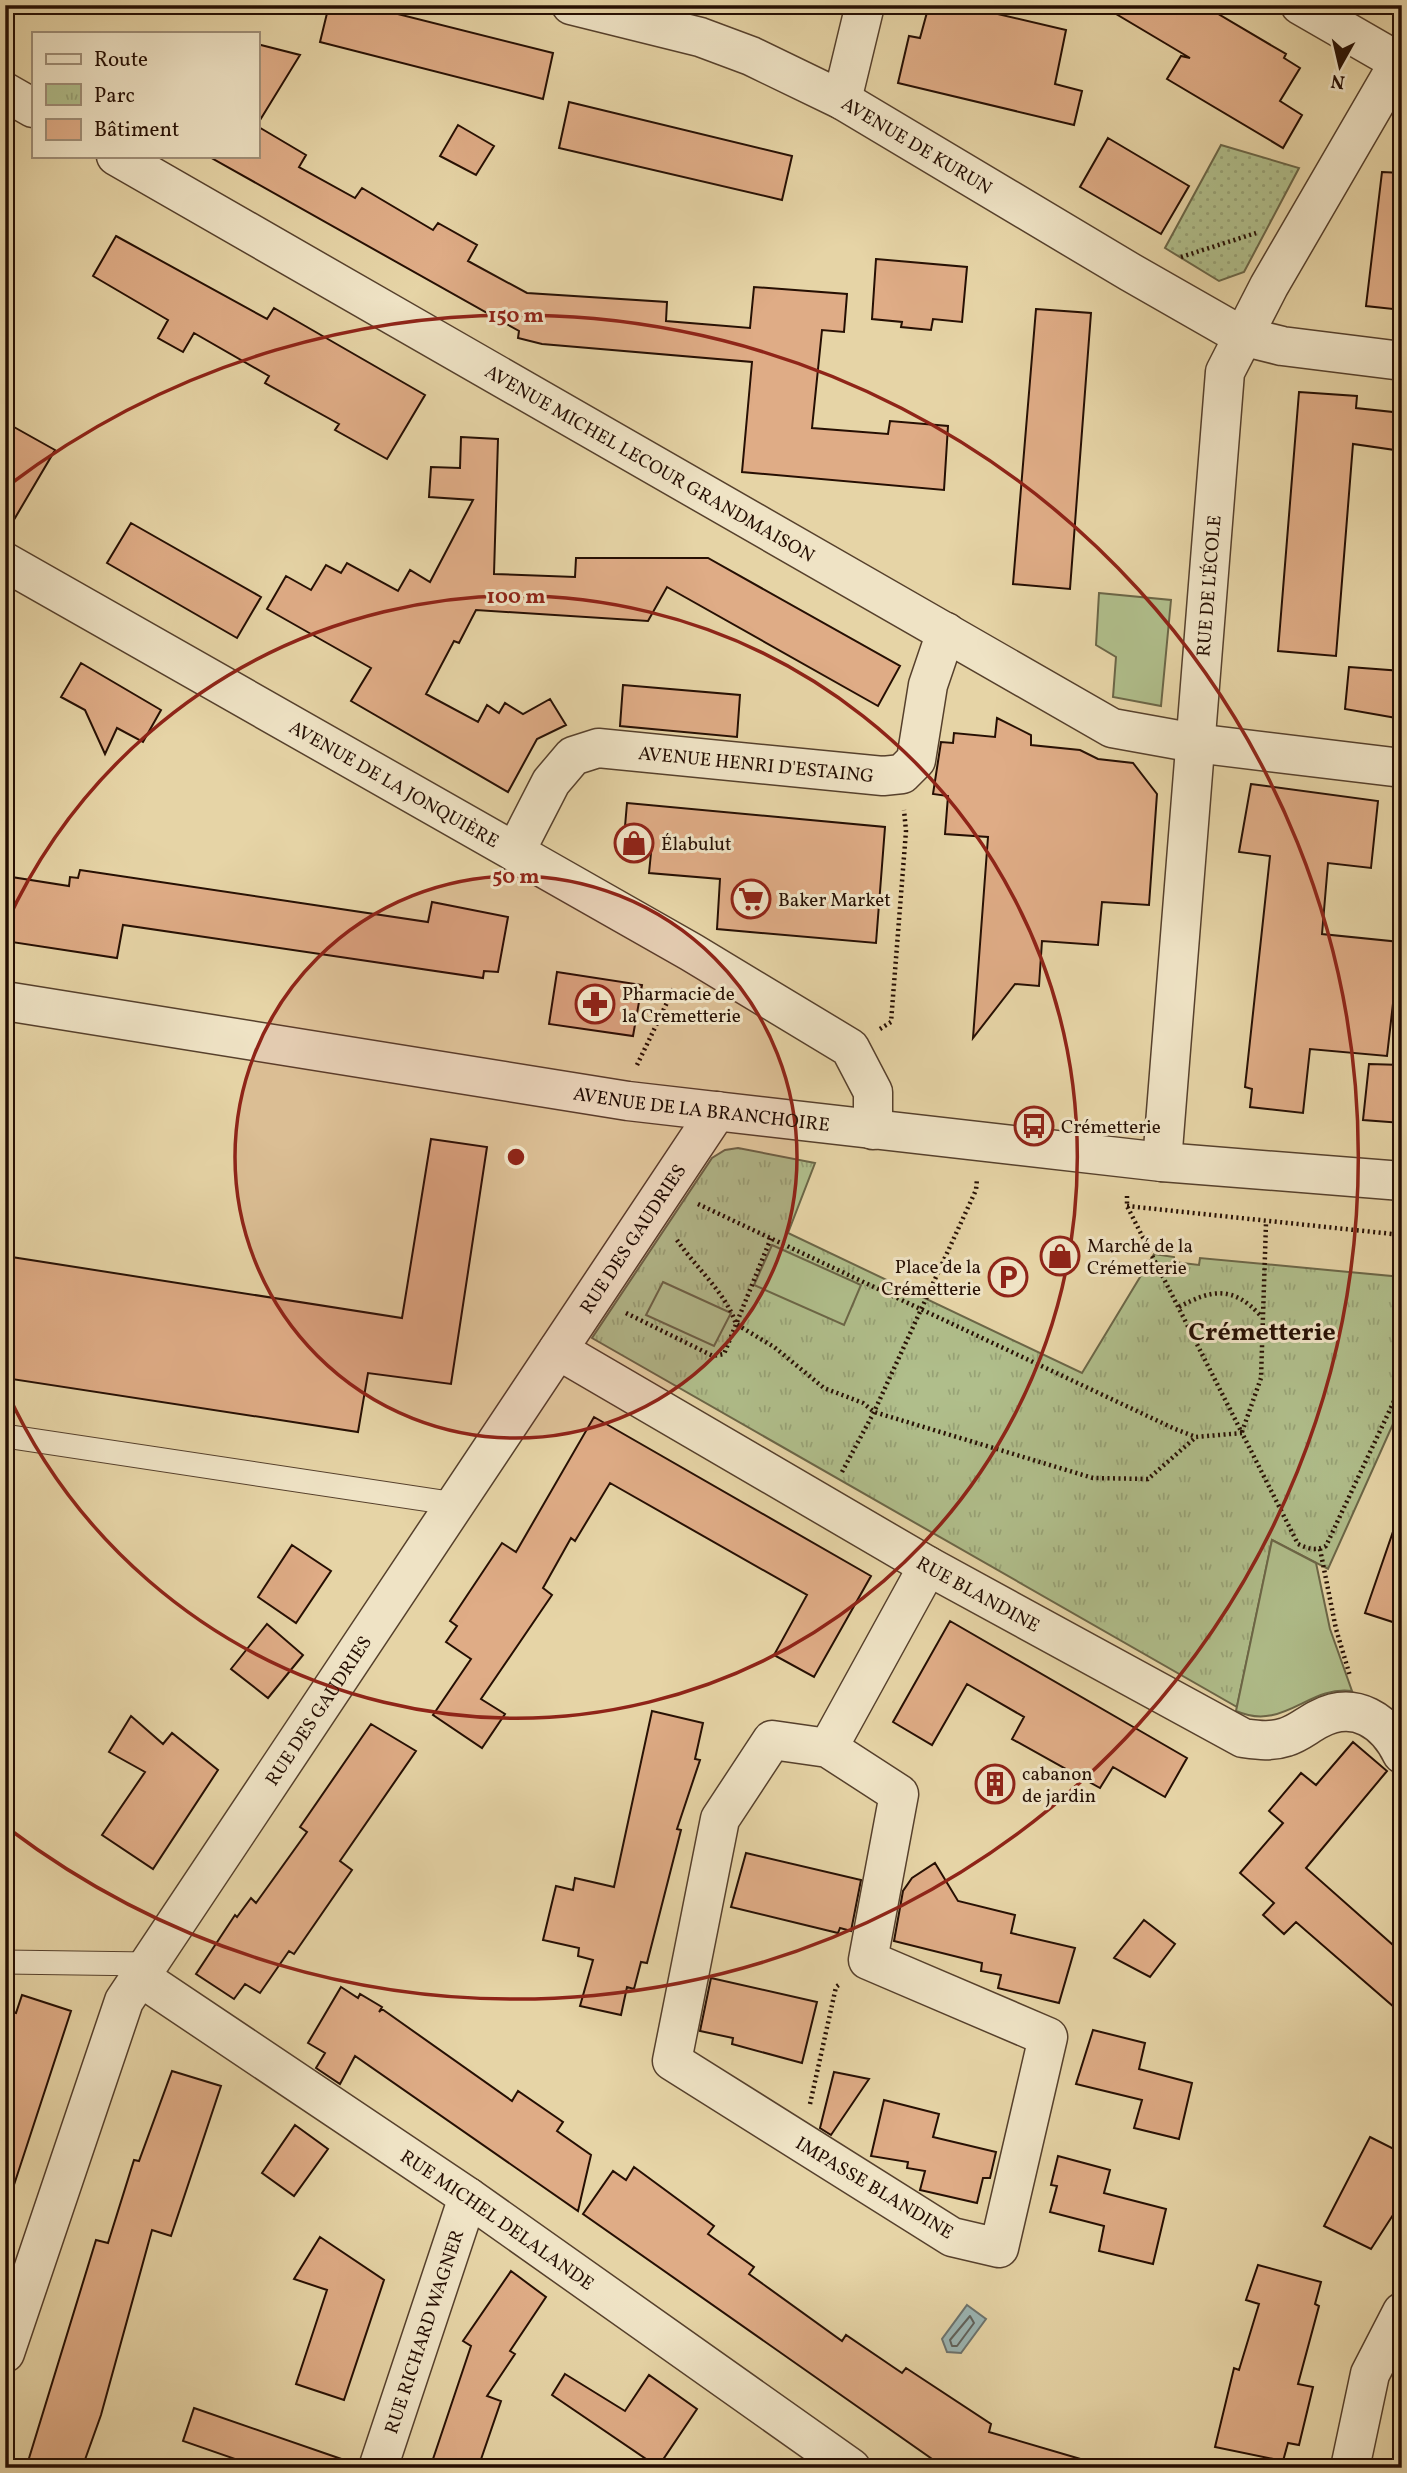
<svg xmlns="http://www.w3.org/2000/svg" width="1407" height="2473" viewBox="0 0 1407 2473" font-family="Vollkorn,serif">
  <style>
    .grass { fill: url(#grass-dots); stroke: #6b6647; stroke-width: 2 }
    .park { fill: url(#park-tufts); stroke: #6b6647; stroke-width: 2 }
    .garden { fill: #b0be8b; stroke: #6b6647; stroke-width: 2 }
    .water { fill: #9bb5b3; stroke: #6c736d; stroke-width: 2 }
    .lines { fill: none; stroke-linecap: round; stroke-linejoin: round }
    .shore { stroke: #60625b; stroke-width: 2 }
    .building { fill: #dfac86; stroke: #260f03; stroke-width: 2 }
    .lane-casing { stroke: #56402c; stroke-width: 25 }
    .street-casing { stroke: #56402c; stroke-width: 41 }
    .path { stroke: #260f03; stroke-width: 4.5; stroke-dasharray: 2 3.5; stroke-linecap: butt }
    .lane { stroke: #efe3c5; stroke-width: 23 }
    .street { stroke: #efe3c5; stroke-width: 38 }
    .ring { fill: none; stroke: #8f2418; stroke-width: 3.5 }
    .labels { text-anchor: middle; stroke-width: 6; stroke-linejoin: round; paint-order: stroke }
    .street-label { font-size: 19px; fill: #260f03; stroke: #efe3c5 }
    .poi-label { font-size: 19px; fill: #260f03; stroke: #efe3c5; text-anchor: start }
    .district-label { font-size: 26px; font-weight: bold; fill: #260f03; stroke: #efe3c5 }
    .centre { fill: #8f2418; stroke: #efe3c5; stroke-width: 3.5 }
    .ring-label { font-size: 21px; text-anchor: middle; font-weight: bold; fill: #8f2418; stroke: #efe3c5; stroke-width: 6; stroke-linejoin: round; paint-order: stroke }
  </style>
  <defs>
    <pattern id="grass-dots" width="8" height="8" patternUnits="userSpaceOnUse" patternTransform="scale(1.75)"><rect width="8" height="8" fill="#b0be8b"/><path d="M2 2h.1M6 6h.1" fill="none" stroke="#97a276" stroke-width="1.8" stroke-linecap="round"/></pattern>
    <pattern id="park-tufts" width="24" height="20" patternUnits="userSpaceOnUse" patternTransform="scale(1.75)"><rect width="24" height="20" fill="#b0be8b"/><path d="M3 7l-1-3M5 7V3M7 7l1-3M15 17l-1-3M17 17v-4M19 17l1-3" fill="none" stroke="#97a276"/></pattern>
  </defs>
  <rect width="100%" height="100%" fill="#e6d4a6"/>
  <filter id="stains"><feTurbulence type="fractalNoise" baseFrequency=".00286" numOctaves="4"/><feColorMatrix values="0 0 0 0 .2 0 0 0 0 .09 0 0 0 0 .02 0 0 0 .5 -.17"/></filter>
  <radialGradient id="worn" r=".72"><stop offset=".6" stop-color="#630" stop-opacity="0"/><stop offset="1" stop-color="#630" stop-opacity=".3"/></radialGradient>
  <path class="grass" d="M1221,145L1299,168L1244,272L1219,281L1165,248Z"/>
  <path class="park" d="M738,1148L815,1163L788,1233L1082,1373L1154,1254L1174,1257V1262L1199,1265L1200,1258L1402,1277V1404L1328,1569L1272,1540L1237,1707L592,1338L712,1158L725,1150Z"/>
  <path class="garden" d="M1099,593L1171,600L1161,706L1113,697L1116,657L1096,645Z
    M772,1245L861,1285L844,1325L754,1285Z
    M663,1282L731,1313L714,1346L646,1315Z
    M1272,1540L1316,1563L1330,1629L1352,1691C1308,1685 1284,1732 1236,1711Z"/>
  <path class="water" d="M967,2305L986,2319L961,2353L947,2352L942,2339Z"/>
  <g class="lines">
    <path class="shore" d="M970,2316L974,2323L957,2346H952L950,2340Z"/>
  </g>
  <path class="building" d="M329,5H362L553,53L543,99L320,42Z
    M929,5H959L1066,30L1055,84L1082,91L1074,125L898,83L909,36L920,38Z
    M1101,5H1203L1286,54L1284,58L1300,68L1280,101L1302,115L1283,148L1167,79L1181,56L1190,58Z
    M257,44L300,55L257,125Z
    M569,102L792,156L782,200L559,148Z
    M458,125L494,146L476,175L440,156Z
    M257,126L306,155L299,167L355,198L362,188L433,230L438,223L477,245L468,261L527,293L667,302L666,321L750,328L754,287L847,294L844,332L822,330L812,428L888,434L890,421L948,426L944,490L742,472L752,362L542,344L518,338L519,331L208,156H257Z
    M1108,138L1189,186L1161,234L1080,187Z
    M1382,172L1402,173V310L1366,306Z
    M116,236L267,319L274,308L425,395L387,459L335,430L339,424L265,383L269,376L194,333L183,352L158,338L168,320L93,276Z
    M876,259L967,267L962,322L933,319L931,330L901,327L902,322L872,319Z
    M1036,309L1091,313L1070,589L1013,584Z
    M1299,392L1357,396L1356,408L1402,413V451L1353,444L1336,656L1278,651Z
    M5,422L55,450L5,535Z
    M461,437L498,439L494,574L575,577L576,558H708L900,666L878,706L667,587L648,621L476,610L459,643L454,641L426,694L478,722L487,705L499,713L505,703L523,714L550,699L566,725L537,739L508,792L351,701L371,668L267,609L286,576L311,590L326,565L341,573L347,563L398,591L410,570L430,582L473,500L429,497L431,467L460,468Z
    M131,523L261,597L237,638L107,563Z
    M81,663L161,710L143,742L117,728L105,754L85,710L61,697Z
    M1349,667L1402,671V719L1345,709Z
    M623,685L740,695L737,737L620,726Z
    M997,718L1031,735V745L1080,750L1098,759L1133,763L1157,794L1149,905L1102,902L1098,945L1042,941L1039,986L1015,984L973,1038L988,837L945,834L948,796L933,794L941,742L953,743L954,733L995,737Z
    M1251,784L1378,801L1371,868L1328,863L1322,934L1400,942L1387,1056L1310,1049L1303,1113L1250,1107L1252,1089L1245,1087L1270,856L1239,852Z
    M627,803L885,827L876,943L717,929L720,879L649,873L651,853L623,850Z
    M80,870L428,922L432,902L508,917L498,972L484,971L483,978L123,925L117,958L5,941V876L69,886L70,877L78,878Z
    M557,972L642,985L633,1036L549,1024Z
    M1369,1064L1402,1065V1123L1363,1120Z
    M431,1139L487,1147L451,1384L368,1373L358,1432L5,1378V1256L402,1318Z
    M594,1417L871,1576L814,1677L774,1655L807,1595L610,1483L575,1541L571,1538L543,1588L552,1595L481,1699L505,1714L482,1748L433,1715L471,1659L446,1642L457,1626L450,1621L502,1543L516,1552Z
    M1397,1520L1402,1521V1625L1365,1613Z
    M292,1545L331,1571L296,1623L258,1597Z
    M950,1621L1187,1758L1165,1797L1113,1767L1100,1788L1012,1739L1024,1717L967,1684L932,1745L893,1722Z
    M267,1624L303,1655L268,1698L231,1669Z
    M652,1711L703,1723L695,1759L700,1760L677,1829L681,1830L647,1963L641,1962L634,1989L627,1987L621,2015L580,2006L593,1960L578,1956L579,1948L543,1940L556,1886L573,1890L575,1878L614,1887Z
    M131,1716L163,1744L172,1733L218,1770L153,1869L102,1835L145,1772L109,1752Z
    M371,1724L416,1751L340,1861L352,1870L294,1954L289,1951L260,1993L245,1984L234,1999L196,1974L235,1915L237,1917L251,1898L256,1903L307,1832L300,1827Z
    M1353,1742L1387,1771L1306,1868L1402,1953V2014L1296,1922L1284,1934L1263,1915L1274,1903L1240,1873L1283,1823L1269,1811L1301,1773L1316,1785Z
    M746,1853L861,1880L851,1931L840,1928L838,1933L731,1907Z
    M935,1863L958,1901L1015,1915L1011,1933L1075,1948L1059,2003L998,1988L1001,1975L981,1971L982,1963L894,1941L903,1891L912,1878Z
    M1144,1920L1175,1944L1150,1977L1114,1958Z
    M711,1978L817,2002L802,2063L732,2044L733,2038L700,2031Z
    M341,1987L358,1998L360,1994L382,2007L379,2012L382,2009L512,2101L518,2091L563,2122L557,2131L591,2155L578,2211L355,2056L340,2084L316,2068L325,2053L308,2043Z
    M22,1995L71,2011L12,2191L5,2190V2010L16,2013Z
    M1093,2030L1145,2043L1139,2069L1192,2083L1179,2139L1134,2128L1142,2100L1076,2084Z
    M172,2071L221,2086L171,2236L152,2230L101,2415L82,2468H26L96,2240L108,2243L134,2160L139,2161Z
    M834,2072L869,2079L831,2135L820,2128Z
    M884,2100L939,2114L933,2137L996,2152L990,2178H983L977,2203L920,2190L925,2171L907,2168L908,2162L871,2156Z
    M295,2125L328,2149L294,2196L262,2173Z
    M1370,2137L1402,2153V2201L1371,2249L1324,2226Z
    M1058,2156L1110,2170L1104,2193L1166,2209L1153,2264L1099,2251L1104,2226L1050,2212L1057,2186L1051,2185Z
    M634,2167L714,2226L708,2234L754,2267L749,2274L842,2341L846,2335L902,2373L906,2368L991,2424L989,2432L1084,2460L1083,2468H945L583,2214L613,2171L626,2180Z
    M320,2237L384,2280L344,2400L296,2384L327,2290L294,2279Z
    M1258,2265L1321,2282L1315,2304L1319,2306L1298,2384L1313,2387L1299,2445L1288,2443L1283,2461L1215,2447L1234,2368L1239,2370L1259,2304L1246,2300Z
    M511,2271L546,2297L510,2351L515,2354L487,2396L501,2401L478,2468H430L471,2346L463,2341Z
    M565,2374L625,2411L649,2375L697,2409L658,2467L552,2395Z
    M194,2408L353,2463L352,2468H261L183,2441Z"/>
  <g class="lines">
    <defs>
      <path id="lane" d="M5,1436L456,1504
        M5,1962L148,1964"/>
      <g id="street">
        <path id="s1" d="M571,5L700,37L751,56L842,100L1130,272L1242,336L1282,346L1402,361"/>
        <path d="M1300,5L1399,62"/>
        <path d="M5,92L33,108"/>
        <path d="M842,100L865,5"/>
        <path id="s2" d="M116,156L1112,728L1195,743L1402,768"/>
        <path id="s3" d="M5,562L691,952L850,1048L873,1092V1130"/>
        <path id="s4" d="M515,852L551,782L573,756L598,748L883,776L902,774L916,760L928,685L946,632"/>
        <path id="s5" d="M5,1001L628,1101L1162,1162L1402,1181"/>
        <path id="s6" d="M1162,1162L1225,372L1269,286L1402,57"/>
        <path id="s7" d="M558,1350L928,1566L1243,1738C1258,1740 1271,1742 1286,1737C1299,1733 1307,1725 1319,1719C1355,1700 1386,1721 1402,1754"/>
        <path d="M772,1740L828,1748L899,1794L868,1960L1048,2037L999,2248L952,2237L672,2061L720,1819Z"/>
        <path d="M828,1748L928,1566"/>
        <path id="s8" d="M140,1977L468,2197L851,2468"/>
        <path id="s9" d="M5,2353L124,2001L717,1111"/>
        <path id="s10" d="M378,2468L468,2197"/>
        <path d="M1350,2468L1370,2374L1402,2312"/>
      </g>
    </defs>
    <use href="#lane" class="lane-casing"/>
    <use href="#street" class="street-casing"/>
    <path class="path" d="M1181,257L1256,233
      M880,1029L891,1022L906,831L904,810
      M637,1065L674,988
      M1127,1196V1206L1242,1433
      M698,1204L1175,1429L1196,1437L1242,1433L1298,1544C1308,1549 1316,1551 1326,1546L1402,1384
      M1127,1206L1402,1235
      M677,1240C696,1268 726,1293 736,1324L774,1347L824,1388L863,1403L874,1412L1093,1478L1148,1479L1196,1437
      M1179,1307C1212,1289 1233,1286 1260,1315
      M626,1313L713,1356L724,1354L771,1238
      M1242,1432L1261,1378L1266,1223
      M842,1472L874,1412L976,1190L977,1179
      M1320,1549L1336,1629L1350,1676
      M810,2104L836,1987L840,1984"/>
    <use href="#lane" class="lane"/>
    <use href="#street" class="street"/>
  </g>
  <circle cx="516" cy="1157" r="281" fill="#8f2418" fill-opacity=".12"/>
  <g class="ring">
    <circle cx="516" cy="1157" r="281"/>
    <path d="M6 924A561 561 0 1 1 6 1390"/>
    <path d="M9 485A842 842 0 1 1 9 1829"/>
  </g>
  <defs>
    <symbol id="shop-ring" viewBox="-11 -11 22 22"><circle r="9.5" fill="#efe3c5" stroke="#8f2418" stroke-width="1.5"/><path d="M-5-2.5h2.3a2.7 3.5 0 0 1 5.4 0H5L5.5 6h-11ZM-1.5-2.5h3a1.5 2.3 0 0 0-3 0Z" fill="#8f2418"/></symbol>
    <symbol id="supermarket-ring" viewBox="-11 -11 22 22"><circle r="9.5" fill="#efe3c5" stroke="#8f2418" stroke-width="1.5"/><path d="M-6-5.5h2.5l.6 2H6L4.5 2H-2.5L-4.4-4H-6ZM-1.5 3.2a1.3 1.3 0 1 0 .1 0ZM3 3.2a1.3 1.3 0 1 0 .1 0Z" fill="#8f2418"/></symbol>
    <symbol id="pharmacy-ring" viewBox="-11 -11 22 22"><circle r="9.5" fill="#efe3c5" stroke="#8f2418" stroke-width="1.5"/><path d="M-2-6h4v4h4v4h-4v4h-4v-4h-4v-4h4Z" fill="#8f2418"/></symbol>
    <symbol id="bus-ring" viewBox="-11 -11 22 22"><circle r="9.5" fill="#efe3c5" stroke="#8f2418" stroke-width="1.5"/><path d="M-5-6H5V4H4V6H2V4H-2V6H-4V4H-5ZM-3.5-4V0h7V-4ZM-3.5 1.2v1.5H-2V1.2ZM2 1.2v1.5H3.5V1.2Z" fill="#8f2418"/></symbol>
    <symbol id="parking-ring" viewBox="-11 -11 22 22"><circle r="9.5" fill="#efe3c5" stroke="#8f2418" stroke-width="1.5"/><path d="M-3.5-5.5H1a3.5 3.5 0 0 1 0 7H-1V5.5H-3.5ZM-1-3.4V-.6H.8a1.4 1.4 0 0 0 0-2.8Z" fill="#8f2418"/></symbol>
    <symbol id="building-ring" viewBox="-11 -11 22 22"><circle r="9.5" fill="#efe3c5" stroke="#8f2418" stroke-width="1.5"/><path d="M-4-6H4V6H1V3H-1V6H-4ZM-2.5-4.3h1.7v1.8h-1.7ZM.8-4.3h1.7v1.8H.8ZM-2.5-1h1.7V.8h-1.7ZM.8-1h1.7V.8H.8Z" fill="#8f2418"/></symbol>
  </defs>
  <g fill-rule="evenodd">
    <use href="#shop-ring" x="612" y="821" width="44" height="44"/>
    <use href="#supermarket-ring" x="729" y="877" width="44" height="44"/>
    <use href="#pharmacy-ring" x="573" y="982" width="44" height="44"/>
    <use href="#bus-ring" x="1012" y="1104" width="44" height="44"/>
    <use href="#shop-ring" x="1038" y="1234" width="44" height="44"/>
    <use href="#parking-ring" x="986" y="1255" width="44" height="44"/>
    <use href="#building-ring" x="973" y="1762" width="44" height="44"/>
  </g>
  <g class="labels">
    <g class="street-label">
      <text dy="7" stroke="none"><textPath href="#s1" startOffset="376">AVENUE DE KURUN</textPath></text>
      <text dy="7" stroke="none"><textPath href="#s2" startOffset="616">AVENUE MICHEL LECOUR GRANDMAISON</textPath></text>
      <text dy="7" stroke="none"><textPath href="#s6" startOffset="578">RUE DE L'ÉCOLE</textPath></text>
      <text dy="7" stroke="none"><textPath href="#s4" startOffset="298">AVENUE HENRI D'ESTAING</textPath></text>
      <text dy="7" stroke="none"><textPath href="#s3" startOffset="448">AVENUE DE LA JONQUIÈRE</textPath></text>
      <text dy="7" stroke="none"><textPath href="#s5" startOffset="705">AVENUE DE LA BRANCHOIRE</textPath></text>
      <text dy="7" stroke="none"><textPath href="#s9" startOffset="1288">RUE DES GAUDRIES</textPath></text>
      <text dy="7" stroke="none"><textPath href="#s7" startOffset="486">RUE BLANDINE</textPath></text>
      <text dy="7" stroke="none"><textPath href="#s9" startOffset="721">RUE DES GAUDRIES</textPath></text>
      <text transform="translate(875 2187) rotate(31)" y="7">IMPASSE BLANDINE</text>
      <text dy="7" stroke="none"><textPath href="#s8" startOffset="432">RUE MICHEL DELALANDE</textPath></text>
      <text dy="7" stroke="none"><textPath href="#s10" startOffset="144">RUE RICHARD WAGNER</textPath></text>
    </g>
    <g class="poi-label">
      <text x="661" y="850">Élabulut</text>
      <text x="778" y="906">Baker Market</text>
      <text x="622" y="1000">Pharmacie de<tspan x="622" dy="22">la Cremetterie</tspan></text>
      <text x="1061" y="1133">Crémetterie</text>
      <text x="1087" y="1252">Marché de la<tspan x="1087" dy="22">Crémetterie</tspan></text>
      <text x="981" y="1273" text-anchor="end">Place de la<tspan x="981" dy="22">Crémetterie</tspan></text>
      <text x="1022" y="1780">cabanon<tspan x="1022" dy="22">de jardin</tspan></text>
    </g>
    <g class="district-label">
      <text x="1262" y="1340">Crémetterie</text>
    </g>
  </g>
  <circle cx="516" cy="1157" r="10" class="centre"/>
  <g class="ring-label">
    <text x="516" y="322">150 m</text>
    <text x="516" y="603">100 m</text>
    <text x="516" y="883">50 m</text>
  </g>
  <rect width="1407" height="2473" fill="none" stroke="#e6d4a6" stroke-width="28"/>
  <rect x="7" y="7" width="1393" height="2459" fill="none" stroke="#260f03" stroke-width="3.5"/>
  <rect x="14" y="14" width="1379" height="2445" fill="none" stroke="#260f03" stroke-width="2"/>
  <rect x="32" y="32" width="228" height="126" fill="#efe3c5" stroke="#9f8e77" stroke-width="2"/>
  <rect x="46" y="54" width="35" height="10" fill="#efe3c5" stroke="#9f8e77" stroke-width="2"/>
  <text x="94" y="66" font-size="21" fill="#260f03">Route</text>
  <rect x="46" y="84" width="35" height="21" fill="url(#park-tufts)" stroke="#9f8e77" stroke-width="2"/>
  <text x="94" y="102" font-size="21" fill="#260f03">Parc</text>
  <rect x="46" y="119" width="35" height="21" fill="#dfac86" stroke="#9f8e77" stroke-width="2"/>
  <text x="94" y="136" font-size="21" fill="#260f03">Bâtiment</text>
  <g transform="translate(1340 66) rotate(188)" stroke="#efe3c5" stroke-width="5" paint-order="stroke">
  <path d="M0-5L12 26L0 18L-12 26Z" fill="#260f03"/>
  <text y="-10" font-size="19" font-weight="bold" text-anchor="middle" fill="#260f03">N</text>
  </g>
  <rect width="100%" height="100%" filter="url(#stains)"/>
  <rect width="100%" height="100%" fill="url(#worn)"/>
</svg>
